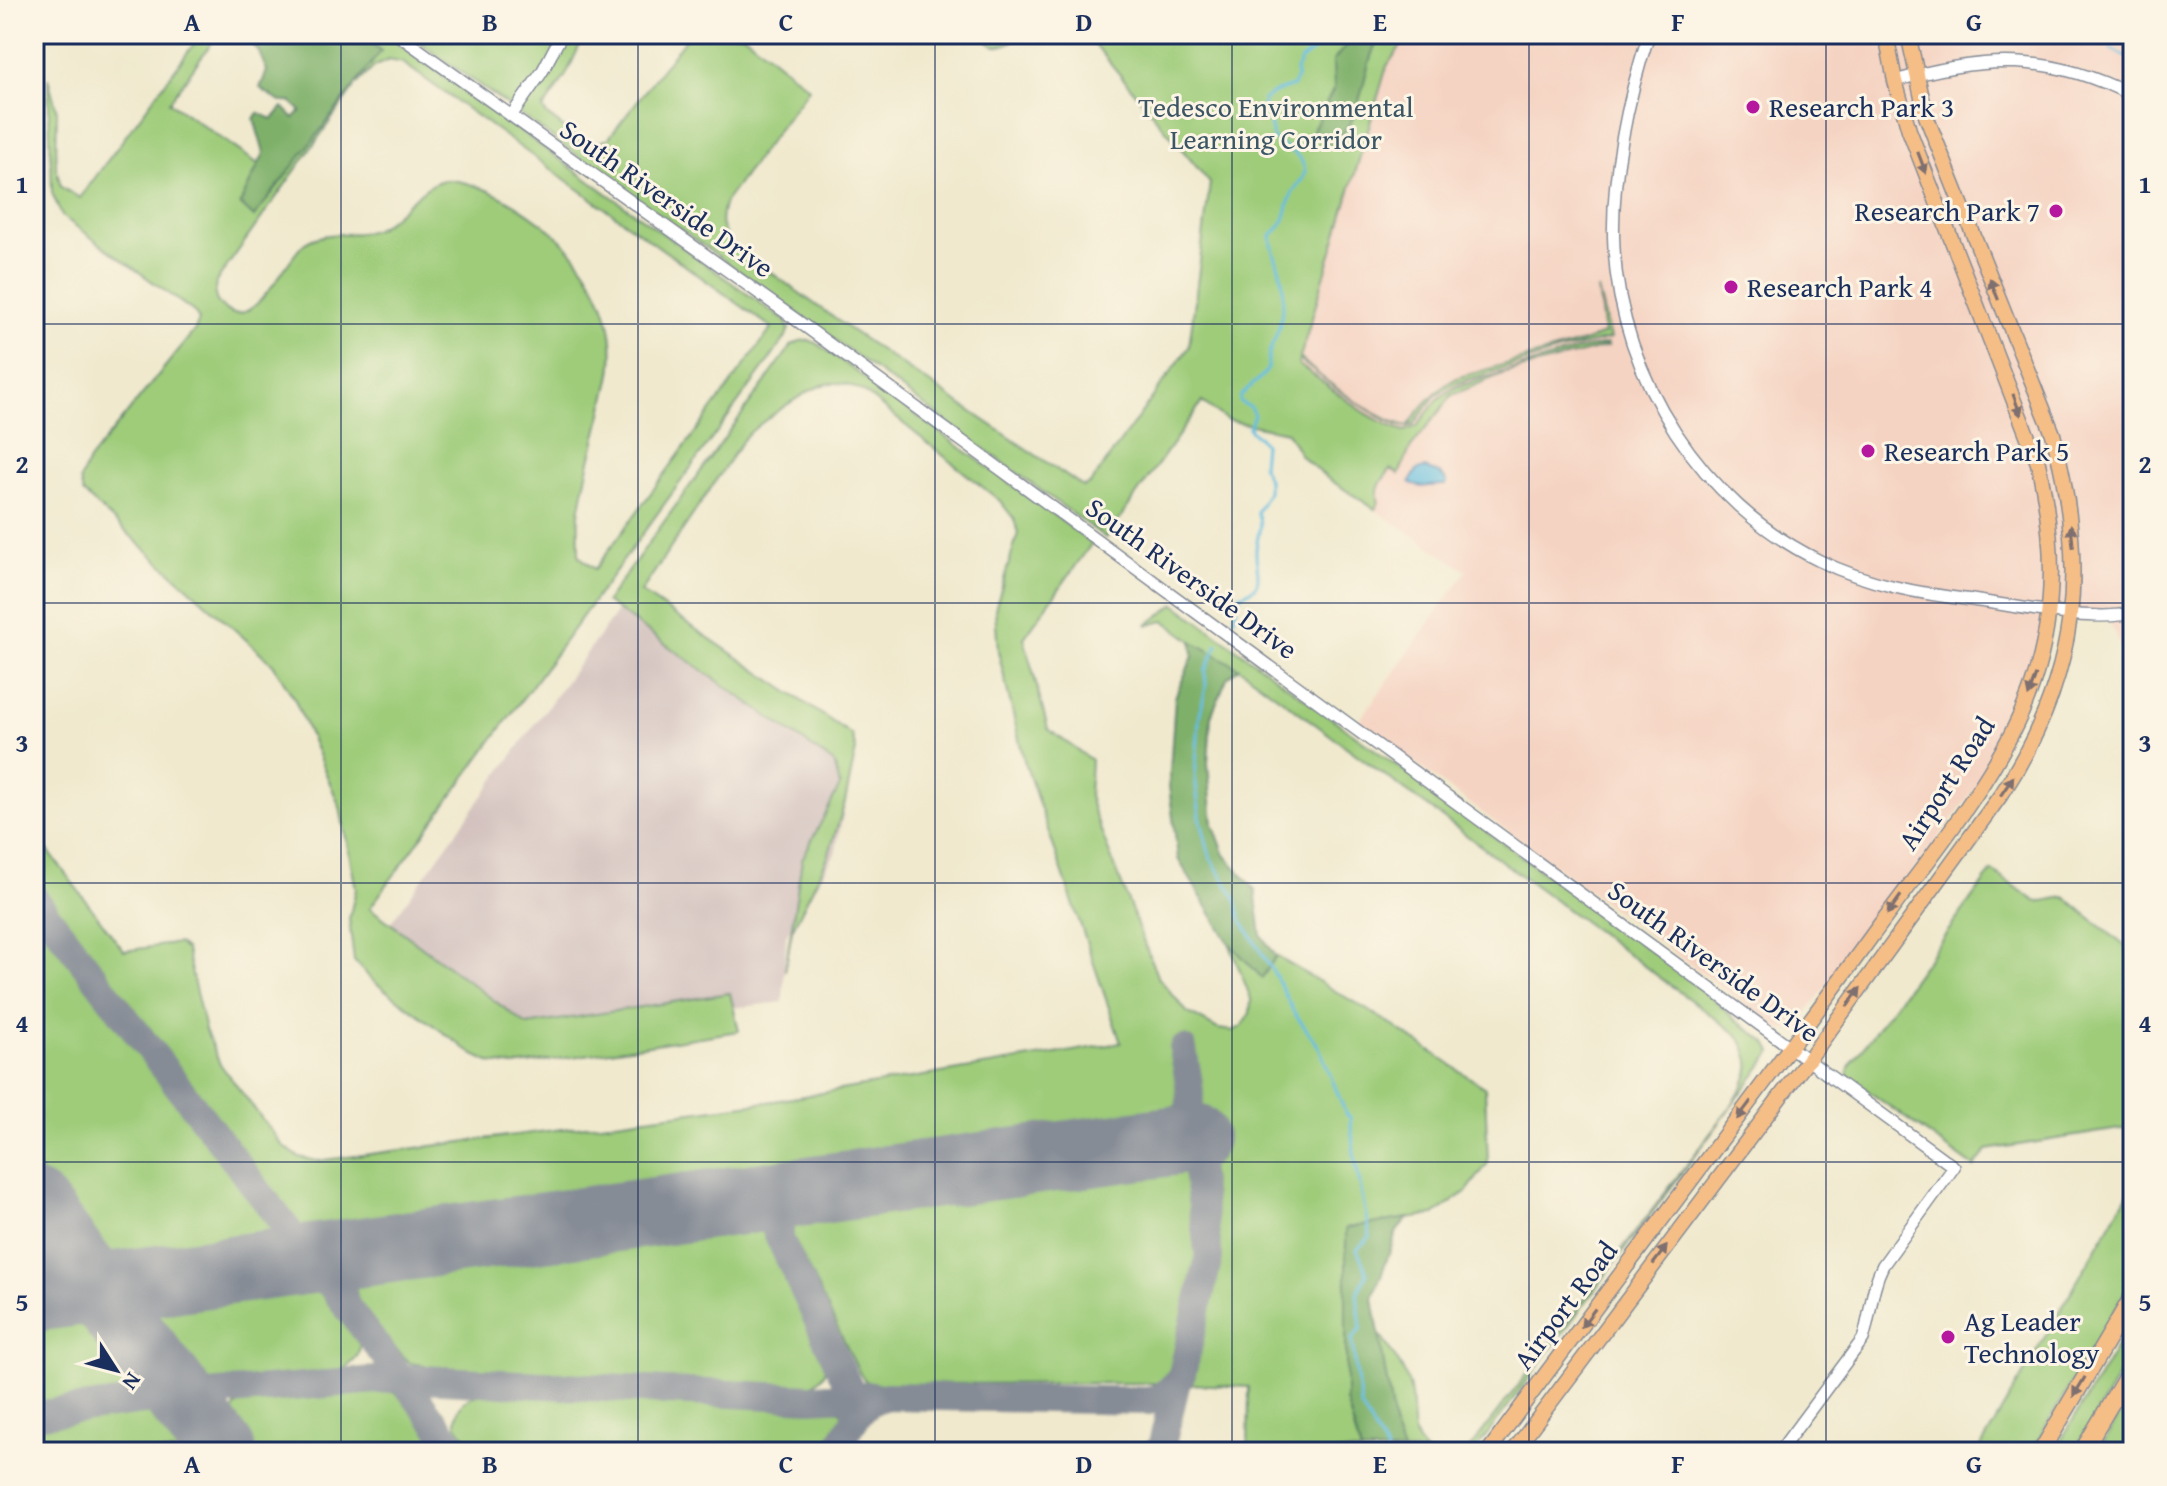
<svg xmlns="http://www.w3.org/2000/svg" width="2167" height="1486" viewBox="0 0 2167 1486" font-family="'Gentium Book Plus',serif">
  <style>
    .built { fill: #f5d3c2 }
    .industrial { fill: #d1c0bd }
    .green { fill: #9ecc79; stroke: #5c7e6c; stroke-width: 2; fill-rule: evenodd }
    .forest { fill: #7eb069; stroke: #4c7064; stroke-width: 2 }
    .water { fill: #63bde0; stroke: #3f769f; stroke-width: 2 }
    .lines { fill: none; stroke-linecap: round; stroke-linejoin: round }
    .stream { stroke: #63bde0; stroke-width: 3 }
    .taxiway { stroke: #868c96; stroke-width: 28 }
    .runway { stroke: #868c96; stroke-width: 70 }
    .minor-casing { stroke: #868c96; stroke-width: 14 }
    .major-casing { stroke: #868c96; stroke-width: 17 }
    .highway-casing { stroke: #868c96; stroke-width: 19 }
    .minor { stroke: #fff; stroke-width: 11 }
    .major { stroke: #f6be87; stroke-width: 14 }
    .highway { stroke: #f6be87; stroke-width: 16 }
    .oneway { fill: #7e6f70 }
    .grid { fill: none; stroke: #1b2f5e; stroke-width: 2; stroke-opacity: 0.55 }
    .poi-dot { fill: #b5179e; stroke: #fcf5e5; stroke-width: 3 }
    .labels { text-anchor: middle; stroke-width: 6; stroke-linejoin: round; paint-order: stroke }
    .park-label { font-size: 28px; fill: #3c5665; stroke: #fcf5e5 }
    .poi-label { font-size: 28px; fill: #1b2f5e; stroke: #fcf5e5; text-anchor: start }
    .street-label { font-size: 28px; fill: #1b2f5e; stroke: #fcf5e5 }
    .neatline { fill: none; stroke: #1b2f5e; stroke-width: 3 }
    .grid-label { font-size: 26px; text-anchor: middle; font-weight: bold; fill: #1b2f5e }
  </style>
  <rect width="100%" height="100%" fill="#fcf5e5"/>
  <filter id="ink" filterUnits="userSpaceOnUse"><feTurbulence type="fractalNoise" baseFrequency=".0125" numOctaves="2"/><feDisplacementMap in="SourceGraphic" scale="16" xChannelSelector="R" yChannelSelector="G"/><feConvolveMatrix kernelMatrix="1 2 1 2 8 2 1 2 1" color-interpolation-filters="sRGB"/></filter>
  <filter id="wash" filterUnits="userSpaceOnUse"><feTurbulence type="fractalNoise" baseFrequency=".006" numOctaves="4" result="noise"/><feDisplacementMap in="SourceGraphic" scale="32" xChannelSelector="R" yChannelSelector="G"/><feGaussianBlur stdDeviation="1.8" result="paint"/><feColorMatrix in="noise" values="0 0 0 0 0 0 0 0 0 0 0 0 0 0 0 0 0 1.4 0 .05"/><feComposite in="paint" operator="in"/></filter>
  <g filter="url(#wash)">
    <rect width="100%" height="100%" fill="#f0e9ce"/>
    <path class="built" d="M1409,34H2133V679L2108,617L2049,612L2039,664L1998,758L1795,1028L1781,1030L1772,1024L1358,722L1467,571L1327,478L1301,456L1288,399L1387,66Z"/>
    <path class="industrial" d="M626,599L852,772L835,854L786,935L783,1002L528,1032L386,929Z"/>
    <path class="green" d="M201,34H218L169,102L267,170L364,34H385L785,321L789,328L786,337L370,908L527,1025L730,993L739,1031L514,1066L491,1063L474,1055L373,981L354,961L349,919L356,889L340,807L295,700L273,664L83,493L80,480L89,460L195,330L199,320L194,312L62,216L52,193L48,78L57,111L56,167L61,187L80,198ZM389,60L403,63L772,328L595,569L579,556C579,542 578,527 579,514C584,480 594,446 602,413C605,397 611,381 612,365C617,310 585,257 543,224C518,205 482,183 450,180C428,177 400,215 381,226C358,240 327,228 305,243C286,257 251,342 219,304C213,297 215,290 216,282L356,85L374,67Z
      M408,34H585L566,75L543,109L547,115L588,146L608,139L689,34H743L809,88L725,202C719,221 719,229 733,245L852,331L1083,487L1090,484L1189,347L1210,183L1086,34H1409L1387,66L1300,358C1325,382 1374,419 1408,426C1422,406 1435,390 1457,378L1583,342L1604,334L1598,289L1610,339L1559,351L1455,384L1435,396L1414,424C1410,426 1408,427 1402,426C1378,421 1321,377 1300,360L1299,365C1332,387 1365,420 1405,431L1417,426L1438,399L1456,387L1577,350L1607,344L1608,346L1502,374L1452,395L1410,449L1399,474L1391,469C1383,478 1374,490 1379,502L1375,509L1327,478L1301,456L1287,432L1227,420L1202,402L1106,538L810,322Z
      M984,34H1020C1009,46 990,54 984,34Z
      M809,340L818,344L1092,543L1024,638L1048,729L1091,760L1089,796L1094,813L1157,976L1187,1012L1218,1029L1233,1031L1242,1026L1250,1013L1251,999L1229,943L1262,977L1276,956L1386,1021L1485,1088L1488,1163L1467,1191L1434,1215L1346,1228V1400L1361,1452H1248L1249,1387L1191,1384L1221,1255L1195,1048L1177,1051L1185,1106L1181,1122L313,1241L306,1235L34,881V832L124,951L178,943L186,950L205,1030L220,1064L283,1146L299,1157L317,1161L768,1102L1121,1043L1024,760L998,651L995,609L1018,533L1014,519L1000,501L864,392C852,386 841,381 827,384C807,388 760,423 745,437L641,592L852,735L856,750L845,802L828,857L792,930L785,971L802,859L840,786L834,763L606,602L792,345L800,341Z
      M1175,604L1695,983L1737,1021L1767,1043L1772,1052L1474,1452H1467L1733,1104C1750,1073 1757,1067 1738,1035L1239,668L1192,641L1165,621L1147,625Z
      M1992,871L2037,902L2065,897L2132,952L2133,1127L1987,1150L1974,1167L1854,1081L1848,1075L1849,1067Z
      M34,910L270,1220L271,1231L266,1245L114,1267L34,1163Z
      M1180,1156L1189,1174L1202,1255L1174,1369L1164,1383L868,1384L860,1374L792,1235L789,1221L797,1210Z
      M2133,1185V1279L2031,1452H1978Z
      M759,1215L824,1347C829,1367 828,1377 808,1388L462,1372L410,1363L401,1355L359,1306C353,1293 353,1283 361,1270Z
      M34,1243L58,1274L34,1278Z
      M314,1278C338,1306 393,1352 332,1374L202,1385L139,1301Z
      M84,1307L139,1378L133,1387L120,1395L34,1406V1314Z
      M2133,1319V1351L2074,1452H2054Z
      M1376,1329C1387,1347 1403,1365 1409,1385C1416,1407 1406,1435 1426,1452H1403L1395,1430Z
      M384,1390C416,1395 433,1428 451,1452H255L234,1422L232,1413L235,1407L244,1400Z
      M500,1391L837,1407L847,1419L826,1452H476L456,1424C456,1396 477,1393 500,1391Z
      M2133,1392V1452H2098Z
      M160,1407L194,1452H78L75,1449L34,1452V1425Z"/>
    <path class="forest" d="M255,34H361L381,51L254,217L240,204L264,153L254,119L258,113L273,119L283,107L294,118L301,111L291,102H280L260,88L267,71L259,52L250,41Z
      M1355,34H1381C1365,61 1365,91 1353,118C1349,127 1340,136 1333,143L1322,144L1313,130L1334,88L1333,61Z
      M1192,641L1239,668L1227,678L1211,716L1208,763L1213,824L1225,855L1255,890L1261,935L1276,956L1262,978L1229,943L1178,859L1169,786L1175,697L1193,656Z
      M1408,1218L1397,1231L1373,1298L1395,1430L1403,1452H1361L1346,1400V1228Z"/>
    <path class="water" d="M1425,468L1440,474L1447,481L1446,485C1433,484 1419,491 1410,482L1417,470Z"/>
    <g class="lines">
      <path class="stream" d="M2083,36V34
        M2111,49L2133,60
        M1234,619L1240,595C1268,586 1255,572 1256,551C1256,536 1264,528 1257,512L1268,492V480L1262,466L1264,444L1259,437L1251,432L1249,428L1254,415L1250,407L1240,402V397C1249,385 1261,381 1268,368C1266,352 1275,342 1279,327C1282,316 1283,301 1283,289C1283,269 1271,254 1271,235C1289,224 1284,209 1293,192C1300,181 1311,174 1300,159C1293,148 1279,146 1272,136C1273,121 1263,114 1263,100L1273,93L1293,86L1297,78L1296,70L1301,60L1317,48L1312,34
        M1218,644L1205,671L1206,686L1199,719L1195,777L1200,817L1207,845L1211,859L1235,897L1241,919L1278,980L1293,1011L1319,1047L1346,1114L1350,1117L1354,1154L1370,1237L1357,1249L1367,1273L1357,1294L1361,1328L1352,1340L1361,1407L1387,1452"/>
      <path class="taxiway" d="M34,898L298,1243L306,1250L326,1255L424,1241
        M643,1215L737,1202C762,1204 771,1217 780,1239
        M157,1278L203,1272
        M185,1278L295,1263C321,1268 331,1286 346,1306
        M112,1304L172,1384L182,1391L194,1395L401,1378L810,1398L870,1395
        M34,1415L151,1400
        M854,1421C863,1407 870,1400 887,1396L1149,1401C1164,1395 1174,1388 1182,1374L1209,1257L1196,1164L1183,1150L1170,1141C1200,1113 1189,1086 1183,1049
        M458,1452L347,1307C341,1291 340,1273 354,1260C368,1248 438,1243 459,1240
        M835,1452L854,1421L856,1403L780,1239C779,1220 782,1210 796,1197L903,1179
        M1157,1452L1162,1444L1177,1381"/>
      <path class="runway" d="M34,1207L221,1452
        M34,1297L1193,1138"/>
    </g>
  </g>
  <g filter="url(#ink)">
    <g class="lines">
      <defs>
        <path id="minor" d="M397,34L802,324L1954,1167L1883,1265C1871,1288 1871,1314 1863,1339L1779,1452
          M1649,34C1628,97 1610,181 1614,248C1621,378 1702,504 1820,561C1868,584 1920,594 1972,600C2010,605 2101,624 2133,612
          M1895,81C1983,55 2050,53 2133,96
          M511,116L542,72L562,34"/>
        <path id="major" d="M1488,1452C1615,1280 1745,1111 1871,937C1926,861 2003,773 2033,683C2057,610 2055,538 2038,463L1909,130L1895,81L1886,34
          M1513,1452L1808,1060L2003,792C2079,674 2088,567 2053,434L1926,116L1908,34"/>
        <path id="highway" d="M2041,1452L2133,1296
          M2082,1452L2133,1366"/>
      </defs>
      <use href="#minor" class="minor-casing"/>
      <use href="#major" class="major-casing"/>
      <use href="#highway" class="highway-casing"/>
      <use href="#minor" class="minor"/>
      <use href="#major" class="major"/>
      <use href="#highway" class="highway"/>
    </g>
    <defs><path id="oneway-solid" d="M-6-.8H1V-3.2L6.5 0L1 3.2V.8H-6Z" transform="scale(2)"/></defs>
    <g class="oneway">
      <use href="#oneway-solid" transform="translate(1922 163) rotate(69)"/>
      <use href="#oneway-solid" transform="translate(1994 289) rotate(-112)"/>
      <use href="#oneway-solid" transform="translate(2017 405) rotate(70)"/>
      <use href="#oneway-solid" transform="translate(2072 536) rotate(-96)"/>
      <use href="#oneway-solid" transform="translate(2032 686) rotate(109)"/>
      <use href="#oneway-solid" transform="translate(2007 786) rotate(-56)"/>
      <use href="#oneway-solid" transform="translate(1894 905) rotate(126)"/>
      <use href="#oneway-solid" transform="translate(1854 997) rotate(-54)"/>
      <use href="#oneway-solid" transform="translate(1744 1110) rotate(127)"/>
      <use href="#oneway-solid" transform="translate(1660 1255) rotate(-53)"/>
      <use href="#oneway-solid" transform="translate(1588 1318) rotate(127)"/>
      <use href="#oneway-solid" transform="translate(2079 1387) rotate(121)"/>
    </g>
  </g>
  <path class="grid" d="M341,34V1452M638,34V1452M935,34V1452M1232,34V1452M1529,34V1452M1826,34V1452M34,324H2133M34,603H2133M34,883H2133M34,1162H2133"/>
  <g class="poi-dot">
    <circle cx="1753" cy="107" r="8"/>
    <circle cx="2056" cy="211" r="8"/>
    <circle cx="1731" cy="287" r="8"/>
    <circle cx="1868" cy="451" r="8"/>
    <circle cx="1948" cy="1337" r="8"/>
  </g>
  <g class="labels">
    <g class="park-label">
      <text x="1276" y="117">Tedesco Environmental<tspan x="1276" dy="32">Learning Corridor</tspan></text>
    </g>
    <g class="poi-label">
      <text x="1769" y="117">Research Park 3</text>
      <text x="2040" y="221" text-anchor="end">Research Park 7</text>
      <text x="1747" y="297">Research Park 4</text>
      <text x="1884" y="461">Research Park 5</text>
      <text x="1964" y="1331">Ag Leader<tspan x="1964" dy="32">Technology</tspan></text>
    </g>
    <g class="street-label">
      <text transform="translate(667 198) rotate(35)" y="10">South Riverside Drive</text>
      <text transform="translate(1192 578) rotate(36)" y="10">South Riverside Drive</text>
      <text transform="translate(1946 783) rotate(-57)" y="10">Airport Road</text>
      <text transform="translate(1714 961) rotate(36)" y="10">South Riverside Drive</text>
      <text transform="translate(1565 1305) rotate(-53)" y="10">Airport Road</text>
    </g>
  </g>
  <rect width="2167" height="1486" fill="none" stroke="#fcf5e5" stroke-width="88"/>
  <g transform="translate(116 1370) rotate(126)" stroke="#fcf5e5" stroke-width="6" paint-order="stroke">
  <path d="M0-6L14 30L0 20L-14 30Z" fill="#1b2f5e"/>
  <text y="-12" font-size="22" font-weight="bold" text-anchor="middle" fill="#1b2f5e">N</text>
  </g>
  <rect x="44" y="44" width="2079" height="1398" class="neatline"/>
  <g class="grid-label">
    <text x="192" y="31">A</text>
    <text x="490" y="31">B</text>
    <text x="786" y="31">C</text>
    <text x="1084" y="31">D</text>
    <text x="1380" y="31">E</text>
    <text x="1678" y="31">F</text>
    <text x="1974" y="31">G</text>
    <text x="22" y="193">1</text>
    <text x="2145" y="193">1</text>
    <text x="22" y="473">2</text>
    <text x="2145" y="473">2</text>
    <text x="22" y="752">3</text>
    <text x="2145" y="752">3</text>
    <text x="22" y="1032">4</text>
    <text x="2145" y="1032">4</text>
    <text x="22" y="1311">5</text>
    <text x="2145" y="1311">5</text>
    <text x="192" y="1473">A</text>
    <text x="490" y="1473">B</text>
    <text x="786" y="1473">C</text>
    <text x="1084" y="1473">D</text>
    <text x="1380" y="1473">E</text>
    <text x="1678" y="1473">F</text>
    <text x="1974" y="1473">G</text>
  </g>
</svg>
